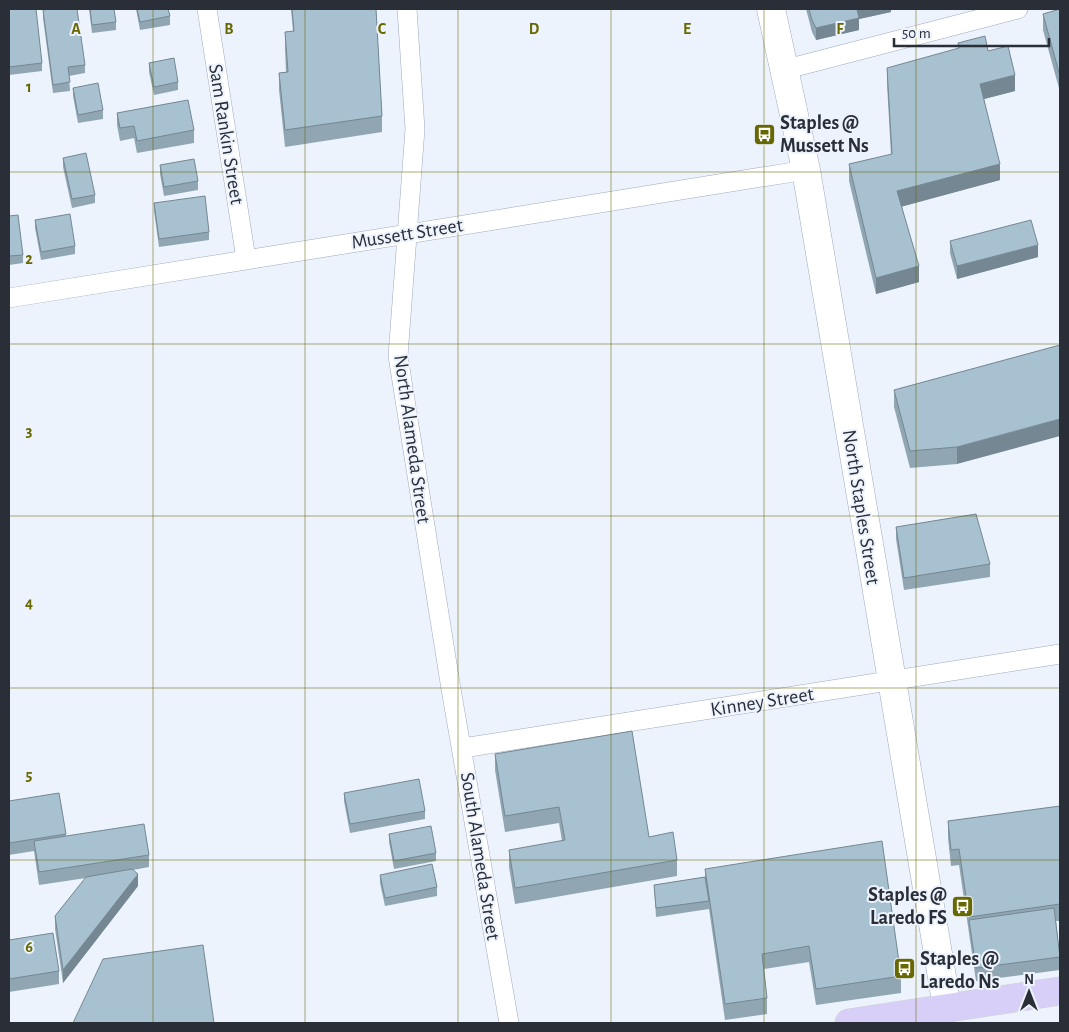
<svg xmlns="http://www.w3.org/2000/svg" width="1069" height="1032" viewBox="0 0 1069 1032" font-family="'Alegreya Sans',sans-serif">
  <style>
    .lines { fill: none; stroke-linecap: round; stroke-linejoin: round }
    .street-casing { stroke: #9eaac1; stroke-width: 20 }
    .secondary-casing { stroke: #9eaac1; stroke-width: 29 }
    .primary-casing { stroke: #d0d1d3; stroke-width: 29 }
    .street { stroke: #fff; stroke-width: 19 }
    .secondary { stroke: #fff; stroke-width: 28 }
    .primary { stroke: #d7cff7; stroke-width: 28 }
    .wall { fill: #90a6b3 }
    .shaded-wall { fill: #758792 }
    .building { fill: #a7c1d0; stroke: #758792 }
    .grid { fill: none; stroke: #686803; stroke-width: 1; stroke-opacity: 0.55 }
    .labels { text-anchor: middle; stroke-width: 4; stroke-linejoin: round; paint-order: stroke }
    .poi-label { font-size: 20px; font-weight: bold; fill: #292e37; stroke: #edf3fc; text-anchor: start }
    .street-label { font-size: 20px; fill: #292e37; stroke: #edf3fc }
    .grid-label { font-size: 16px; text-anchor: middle; font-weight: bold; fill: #686803; stroke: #edf3fc; stroke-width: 4; stroke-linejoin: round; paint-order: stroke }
  </style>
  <rect width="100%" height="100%" fill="#edf3fc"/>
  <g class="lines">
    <defs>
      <path id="street" d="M207,9L246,259
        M407,9L415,129L398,356L451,689L509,1023
        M783,70L1018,9
        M9,298L806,170
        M463,748L1060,654"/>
      <path id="secondary" d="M771,9L806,170L947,1007"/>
      <path id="primary" d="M849,1023L1060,991"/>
    </defs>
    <use href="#street" class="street-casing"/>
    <use href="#secondary" class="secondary-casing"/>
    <use href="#primary" class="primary-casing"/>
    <use href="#street" class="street"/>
    <use href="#secondary" class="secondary"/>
    <use href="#primary" class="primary"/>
  </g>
  <path class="wall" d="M9,9L42,63V71L9,75Z
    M89,9H114L116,22V30L92,33Z
    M136,9H168L170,16V25L140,30Z
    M291,9H376L382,116V132L285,147L279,90V73L286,72L285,48V32L293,31Z
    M806,9H891V12L859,19V30L816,40L812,32Z
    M1060,9V92L1043,30V14Z
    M43,10L85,65V73L69,76L70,91L53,93L43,18Z
    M958,43L988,51L1015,91L984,99L1000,180L902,206L919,282L876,294L849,181V164L891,155L887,84V68L958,49Z
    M149,63L178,82V90L154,95L149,72Z
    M73,88L103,110V119L78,123L73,96Z
    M117,113L194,130V143L137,153L134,138L120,141L117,125Z
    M63,158L95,195V203L72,208L63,167Z
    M160,165L198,181V190L164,196L160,174Z
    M154,203L209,232V240L159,247L154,211Z
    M9,216L23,255V263L9,265Z
    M35,220L75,246V254L41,260L35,228Z
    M950,241L1038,257L957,279L950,253Z
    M1060,345L957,464L910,468L894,407V390Z
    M896,527L990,564V577L904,590L896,539Z
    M495,754L649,837L677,860V876L515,904L509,867V850L562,841L559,823L505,832L495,770Z
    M344,793L425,811V819L350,833L344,801Z
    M9,801L66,834V836L149,855V867L133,870L138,886L63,983L55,929V916L86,878L39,885L34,851L9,855Z
    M1060,806V921H1056L1060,957V970L976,981L959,865L951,866L948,838V821Z
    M389,834L436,853V861L394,869L389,842Z
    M705,869L901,976V993L816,1005L809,962L764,969L767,998V1014L725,1020L709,909L656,917L654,885L705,877Z
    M380,875L437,887V896L385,906L380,883Z
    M9,940L59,971V984L9,992Z"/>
  <path class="shaded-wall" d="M857,9H891V12L859,19V30L816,40V28Z
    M1015,75V91L980,100V84Z
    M1000,164V180L897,208V191Z
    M1038,245V257L957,279V266Z
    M919,266V282L876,294V278Z
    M1060,419V436L957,464V447Z
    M138,874V886L63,983V970Z"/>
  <path class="building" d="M9,9H36L42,63L9,67Z
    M51,9H77L85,65L68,67L70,82L53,85L43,10Z
    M90,9H114L116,22L92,25Z
    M137,9H168L170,16L140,22Z
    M292,9H376L382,116L285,130L279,73L288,72L285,32L294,31Z
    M809,9H857L859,18L816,28L812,20Z
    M1060,9V76L1043,14Z
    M985,36L988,51L1008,46L1015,75L980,84L1000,164L897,191L919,266L876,278L849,164L892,154L887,68L959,48L958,43Z
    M174,58L178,82L154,87L149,63Z
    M98,83L103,110L78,115L73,88Z
    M188,100L194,130L137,141L134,126L120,128L117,113Z
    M86,153L95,195L72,199L63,158Z
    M194,159L198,181L164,187L160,165Z
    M205,196L209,232L159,239L154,203Z
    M70,214L75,246L41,252L35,220Z
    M18,215L23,255L9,256V216Z
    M1031,220L1038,245L957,266L950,241Z
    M1060,345V419L957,447L910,451L894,390Z
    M976,514L990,564L904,578L896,527Z
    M632,731L649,837L673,832L677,860L515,888L509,850L565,840L559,807L505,816L495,754Z
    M419,779L425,811L350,824L344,793Z
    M59,793L66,834L9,843V801Z
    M1060,806V904L969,917L959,849L951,850L948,821Z
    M144,824L149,855L39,872L34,841Z
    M431,826L436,853L394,861L389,834Z
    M882,841L901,976L816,989L809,946L762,954L767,998L725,1004L705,869Z
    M432,864L437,887L385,898L380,875Z
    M132,869L138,874L63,970L55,916L86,877Z
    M705,877L709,901L656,908L654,885Z
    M1054,908L1060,957L976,968L969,920Z
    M53,933L59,971L9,979V940Z
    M203,945L214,1023H73L103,959Z"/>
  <path class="grid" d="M153,9V1023M305,9V1023M458,9V1023M611,9V1023M764,9V1023M916,9V1023M9,172H1060M9,344H1060M9,516H1060M9,688H1060M9,860H1060"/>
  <defs>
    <symbol id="bus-square" viewBox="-11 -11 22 22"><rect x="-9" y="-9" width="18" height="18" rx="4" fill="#686803" stroke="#edf3fc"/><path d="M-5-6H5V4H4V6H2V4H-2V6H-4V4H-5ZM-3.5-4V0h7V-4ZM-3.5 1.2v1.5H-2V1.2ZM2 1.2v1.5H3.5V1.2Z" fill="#fff"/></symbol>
  </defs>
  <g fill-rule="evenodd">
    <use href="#bus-square" x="752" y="122" width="25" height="25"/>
    <use href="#bus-square" x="950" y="894" width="25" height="25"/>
    <use href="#bus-square" x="892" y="956" width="25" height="25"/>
  </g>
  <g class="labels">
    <g class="poi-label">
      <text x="780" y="129">Staples @<tspan x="780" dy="23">Mussett Ns</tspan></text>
      <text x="947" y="901" text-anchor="end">Staples @<tspan x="947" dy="23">Laredo FS</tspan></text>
      <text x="920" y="965">Staples @<tspan x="920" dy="23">Laredo Ns</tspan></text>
    </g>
    <g class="street-label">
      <text transform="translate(227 134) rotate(81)" y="7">Sam Rankin Street</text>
      <text transform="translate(407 233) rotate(-9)" y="7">Mussett Street</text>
      <text transform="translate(413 439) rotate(82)" y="7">North Alameda Street</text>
      <text transform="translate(862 507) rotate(81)" y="7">North Staples Street</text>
      <text transform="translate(762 701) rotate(-9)" y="7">Kinney Street</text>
      <text transform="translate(481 856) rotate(81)" y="7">South Alameda Street</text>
    </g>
  </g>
  <g class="grid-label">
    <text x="76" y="34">A</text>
    <text x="229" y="34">B</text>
    <text x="382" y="34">C</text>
    <text x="534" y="34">D</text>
    <text x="687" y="34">E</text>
    <text x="840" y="34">F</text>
    <text x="29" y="92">1</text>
    <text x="29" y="264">2</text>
    <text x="29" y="436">3</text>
    <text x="29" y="608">4</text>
    <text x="29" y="780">5</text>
    <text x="29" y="952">6</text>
  </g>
  <rect width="1069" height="1032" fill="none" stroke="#292e37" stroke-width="20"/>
  <g transform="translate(1029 992)" stroke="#edf3fc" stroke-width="4" paint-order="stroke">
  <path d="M0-4L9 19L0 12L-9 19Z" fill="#292e37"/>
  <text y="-8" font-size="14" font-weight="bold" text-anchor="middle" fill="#292e37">N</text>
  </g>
  <path d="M894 38v8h155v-8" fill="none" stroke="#292e37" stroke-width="2.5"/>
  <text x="902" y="38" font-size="15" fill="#292e37" stroke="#edf3fc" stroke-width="4" paint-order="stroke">50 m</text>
</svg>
